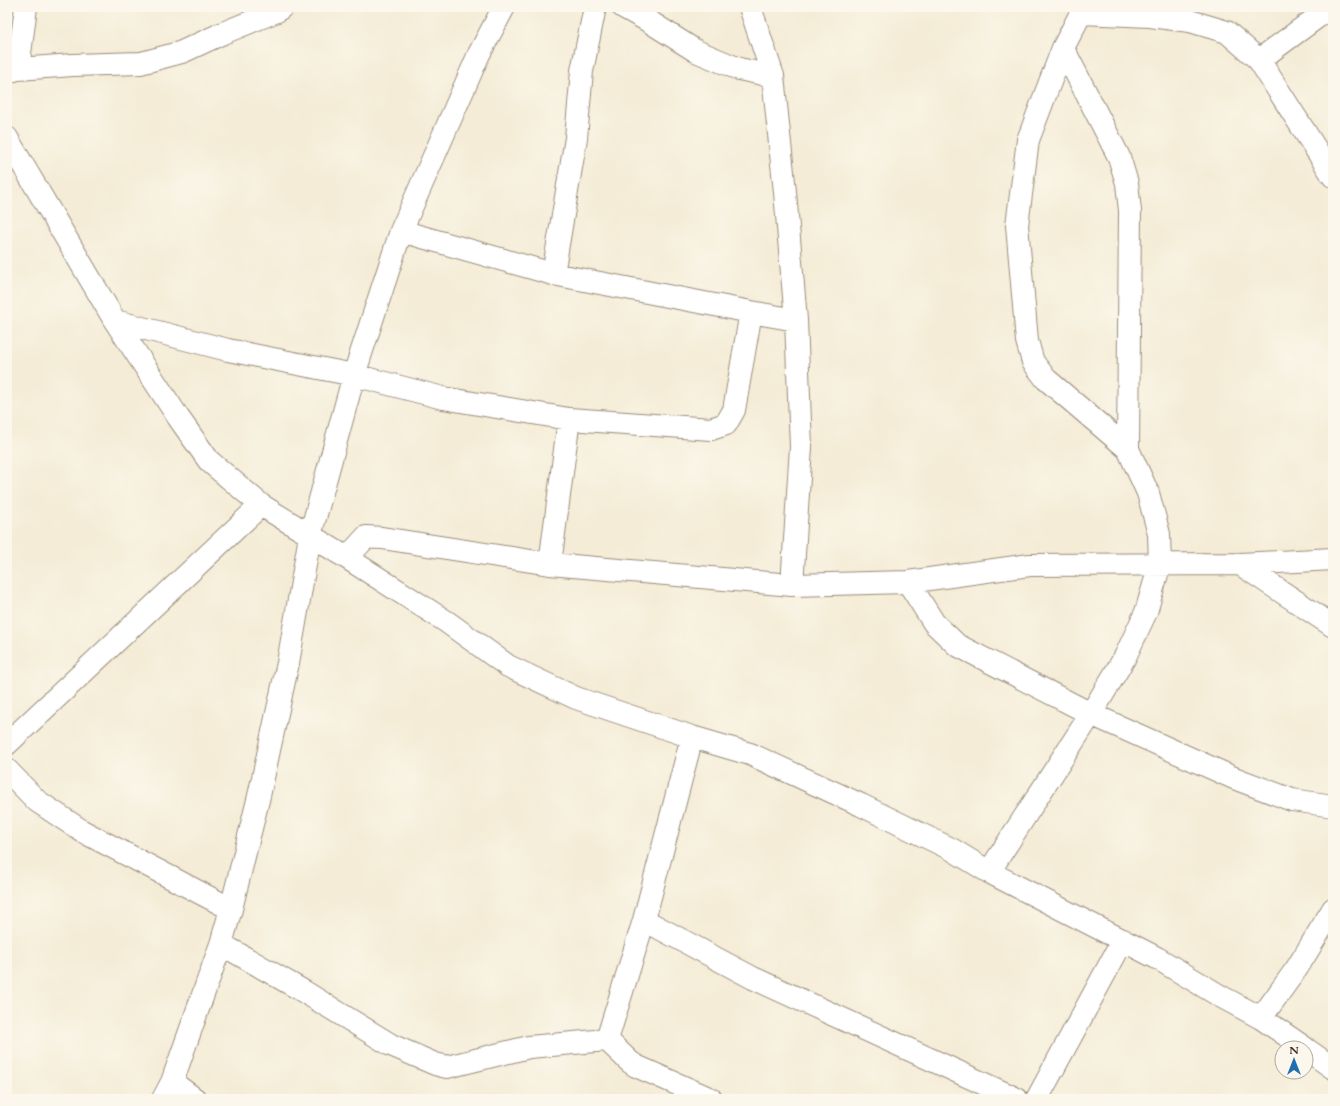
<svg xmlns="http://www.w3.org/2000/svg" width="1340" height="1106" viewBox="0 0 1340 1106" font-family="Cardo,serif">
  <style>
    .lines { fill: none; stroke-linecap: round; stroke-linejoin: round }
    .minor-casing { stroke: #988b7a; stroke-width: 24 }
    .minor { stroke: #fff; stroke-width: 22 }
  </style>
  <rect width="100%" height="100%" fill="#fbf7ec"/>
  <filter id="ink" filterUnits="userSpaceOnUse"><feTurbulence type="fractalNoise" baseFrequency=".025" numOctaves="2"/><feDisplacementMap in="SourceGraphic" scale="8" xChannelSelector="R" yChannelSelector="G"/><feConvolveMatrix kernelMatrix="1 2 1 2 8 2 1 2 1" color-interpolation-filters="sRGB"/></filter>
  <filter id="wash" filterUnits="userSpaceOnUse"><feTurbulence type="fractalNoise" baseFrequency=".012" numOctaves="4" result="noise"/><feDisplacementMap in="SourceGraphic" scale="16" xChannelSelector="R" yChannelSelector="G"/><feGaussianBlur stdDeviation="0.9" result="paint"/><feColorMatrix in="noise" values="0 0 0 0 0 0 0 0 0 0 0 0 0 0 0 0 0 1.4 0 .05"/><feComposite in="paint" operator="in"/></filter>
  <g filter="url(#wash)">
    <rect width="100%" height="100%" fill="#f4ecd6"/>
  </g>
  <g filter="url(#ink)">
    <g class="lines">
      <defs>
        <path id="minor" d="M623,7L650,22L696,51L739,69L773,76
          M750,7L773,76L785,192L796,320L801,447L792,585
          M1081,13L1150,16L1190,21L1227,32L1259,60L1333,176
          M1063,48L1119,157L1127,183L1130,211L1128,449
          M1259,60L1331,7
          M18,69L26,7
          M7,72L18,69L73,65L141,63L182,52L223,33L277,11L282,7
          M7,138L115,321L178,417L209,461L261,505L347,558L447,622L508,666L576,698L692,737L750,754L861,805L953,850L989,872L1157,958L1220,996L1261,1018L1305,1048
          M401,231L553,274L751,312L796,320
          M553,274L576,138L582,71L595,7
          M115,321L228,350L354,375L443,398L569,419L711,429L726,424L734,410L751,312
          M347,558L366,537L382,538L550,564L792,585L908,582L1030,565L1240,564L1333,559
          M550,564L569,419
          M1240,564L1333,626
          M908,582L934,623L957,645L1091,714L1234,778L1292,800L1333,806
          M692,737L644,920L753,978L1017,1099
          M7,744L261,505
          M7,770L37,801L82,831L231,909
          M989,872L1091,714L1125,657L1146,612L1160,564L1159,534L1148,493L1128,449L1046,379L1033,362L1027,341L1017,225L1028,140L1063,48L1081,13L1080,7
          M221,944L303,991L391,1045L435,1064L447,1067L529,1047L607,1040L630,1062L636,1066L711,1099
          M1261,1018L1297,968L1333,909
          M607,1040L644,920
          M1306,1049L1333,1068
          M172,1082L195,1099
          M163,1099L172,1082L221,944L231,909L259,796L288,663L310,536L354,375L401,231L479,54L504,7
          M1037,1099L1123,940"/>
      </defs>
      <use href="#minor" class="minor-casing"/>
      <use href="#minor" class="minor"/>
    </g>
  </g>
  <rect width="1340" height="1106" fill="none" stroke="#fbf7ec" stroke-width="24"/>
  <g transform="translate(1294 1060)"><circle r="19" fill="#fbf7ec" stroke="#aea59a"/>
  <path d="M0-3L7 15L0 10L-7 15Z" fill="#1f6fb2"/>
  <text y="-6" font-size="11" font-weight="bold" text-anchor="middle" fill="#3b2a1e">N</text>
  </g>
</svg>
